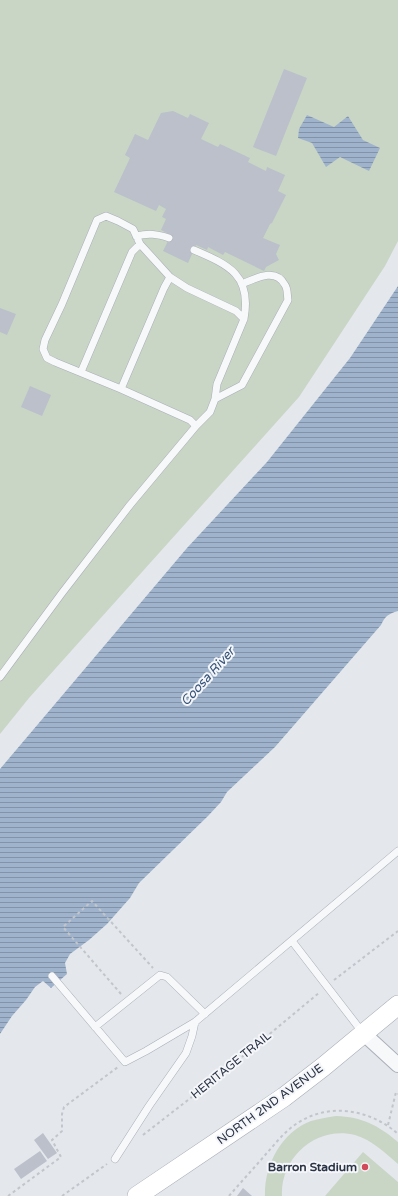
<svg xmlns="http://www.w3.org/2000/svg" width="398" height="1196" viewBox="0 0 398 1196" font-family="'Varela Round',sans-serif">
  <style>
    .green { fill: #c9d6c5 }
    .water { fill: url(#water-rules) }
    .building { fill: #bbc0ca }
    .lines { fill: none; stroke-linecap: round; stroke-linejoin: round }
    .lane-casing { stroke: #a9aeb7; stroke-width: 8 }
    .street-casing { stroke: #a9aeb7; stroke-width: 16 }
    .secondary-casing { stroke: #a9aeb7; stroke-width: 20 }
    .path { stroke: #c2c5cb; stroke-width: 2; stroke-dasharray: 3 3; stroke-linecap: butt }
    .lane { stroke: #f7f8fa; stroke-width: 7 }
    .street { stroke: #f7f8fa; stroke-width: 14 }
    .secondary { stroke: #fff; stroke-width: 19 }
    .poi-dot { fill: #d1495b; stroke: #f4f6f9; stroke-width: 1.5 }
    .labels { text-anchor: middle; stroke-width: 4; stroke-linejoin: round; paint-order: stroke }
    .street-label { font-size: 12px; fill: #2b3445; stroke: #f4f6f9 }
    .poi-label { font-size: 12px; font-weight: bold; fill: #2b3445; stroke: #f4f6f9; text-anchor: end }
    .water-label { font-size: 13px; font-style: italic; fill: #34527a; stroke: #f4f6f9 }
  </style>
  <defs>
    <pattern id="water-rules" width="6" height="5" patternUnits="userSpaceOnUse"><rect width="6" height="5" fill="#9fb4cc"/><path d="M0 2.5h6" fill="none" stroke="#8293a7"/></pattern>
  </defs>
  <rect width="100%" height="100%" fill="#e4e7ec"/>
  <path class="green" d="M0,0H398V241L385,266L299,397L29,698L0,734Z
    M336,1116C362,1117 378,1125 398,1142V1164C385,1153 372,1140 355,1135C317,1125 280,1157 282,1196H265C264,1166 281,1132 311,1121C319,1119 327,1117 336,1116Z
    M363,1152L398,1182V1196H325Z"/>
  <path class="water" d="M307,115L334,127L348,116L363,140L380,148L369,171L340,157L326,167L312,143L298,138L299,129Z
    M398,286V611C388,614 385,616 381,625L275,747L227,792L221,802L208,816L139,883L130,898L107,924L89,940L70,954L65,963L67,974L51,988L43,981L35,987L26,1000L12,1016L0,1034V769L187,548L267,462L350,358Z"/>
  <path class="building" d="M284,69L307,78L276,156L253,147Z
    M173,111L188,118L190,114L209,123L201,139L218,147L220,144L250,158L248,162L266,171L267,167L285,175L278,191L286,195L272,223L270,224L263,238L280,245L276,254L279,260L266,267L264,271L225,252L223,255L208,247L207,250L196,245L188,263L163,251L171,235L161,230L166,219L162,217L166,209L159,205L156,211L114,192L130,158L125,155L135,134L148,140L161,113Z
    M0,308L16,314L7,335L0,332Z
    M30,386L51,395L42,416L21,407Z
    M43,1133L57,1153L48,1159L34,1140Z
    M40,1151L47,1161L21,1179L14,1169Z
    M243,1188L252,1196H237Z"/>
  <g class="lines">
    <defs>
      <path id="lane" d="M106,216L118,221L133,229L140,244L170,277L187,288L236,311L244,319L217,384L215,399L210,412L196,426L190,420L121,389L55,362L47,358L43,349L45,340L62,304L97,220Z
        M136,236C149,233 157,234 169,238
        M194,250C229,265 252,275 244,319
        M81,372L132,252L140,244
        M121,389L164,288L170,277
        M215,399L242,385L288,300C287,296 288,289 285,285C276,267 256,278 242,284
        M0,677L62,593L130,505L196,426
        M292,941L363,1033
        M52,976L125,1062L146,1051L195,1022L398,851
        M95,1027L160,975L167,977L205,1014
        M115,1159L149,1106L186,1053L192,1036L195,1022"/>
      <path id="street" d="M363,1033L398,1065"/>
      <path id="secondary" d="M137,1196L284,1097L323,1067L398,1005"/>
    </defs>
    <use href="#lane" class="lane-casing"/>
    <use href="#street" class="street-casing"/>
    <use href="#secondary" class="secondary-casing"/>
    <path class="path" d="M334,980L398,931
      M121,994L63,927L92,901L153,968
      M388,1125L396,1092L398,1094
      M143,1135L224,1072L320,992
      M8,1196L61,1157L52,1140L62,1131V1114L64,1107L118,1067
      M62,1196L107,1164
      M229,1196C241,1182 254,1168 266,1154C275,1144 284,1132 296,1124C328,1102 370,1109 398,1134"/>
    <use href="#lane" class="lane"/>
    <use href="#street" class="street"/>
    <use href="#secondary" class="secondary"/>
  </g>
  <circle class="poi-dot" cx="365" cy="1167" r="4"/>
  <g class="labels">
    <g class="street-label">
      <text transform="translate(231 1065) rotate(-39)" y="4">HERITAGE TRAIL</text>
      <text transform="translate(270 1104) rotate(-36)" y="4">NORTH 2ND AVENUE</text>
    </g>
    <g class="poi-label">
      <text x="357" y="1171">Barron Stadium</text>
    </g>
    <g class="water-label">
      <text transform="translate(207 676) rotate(-48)" y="5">Coosa River</text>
    </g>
  </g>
</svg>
